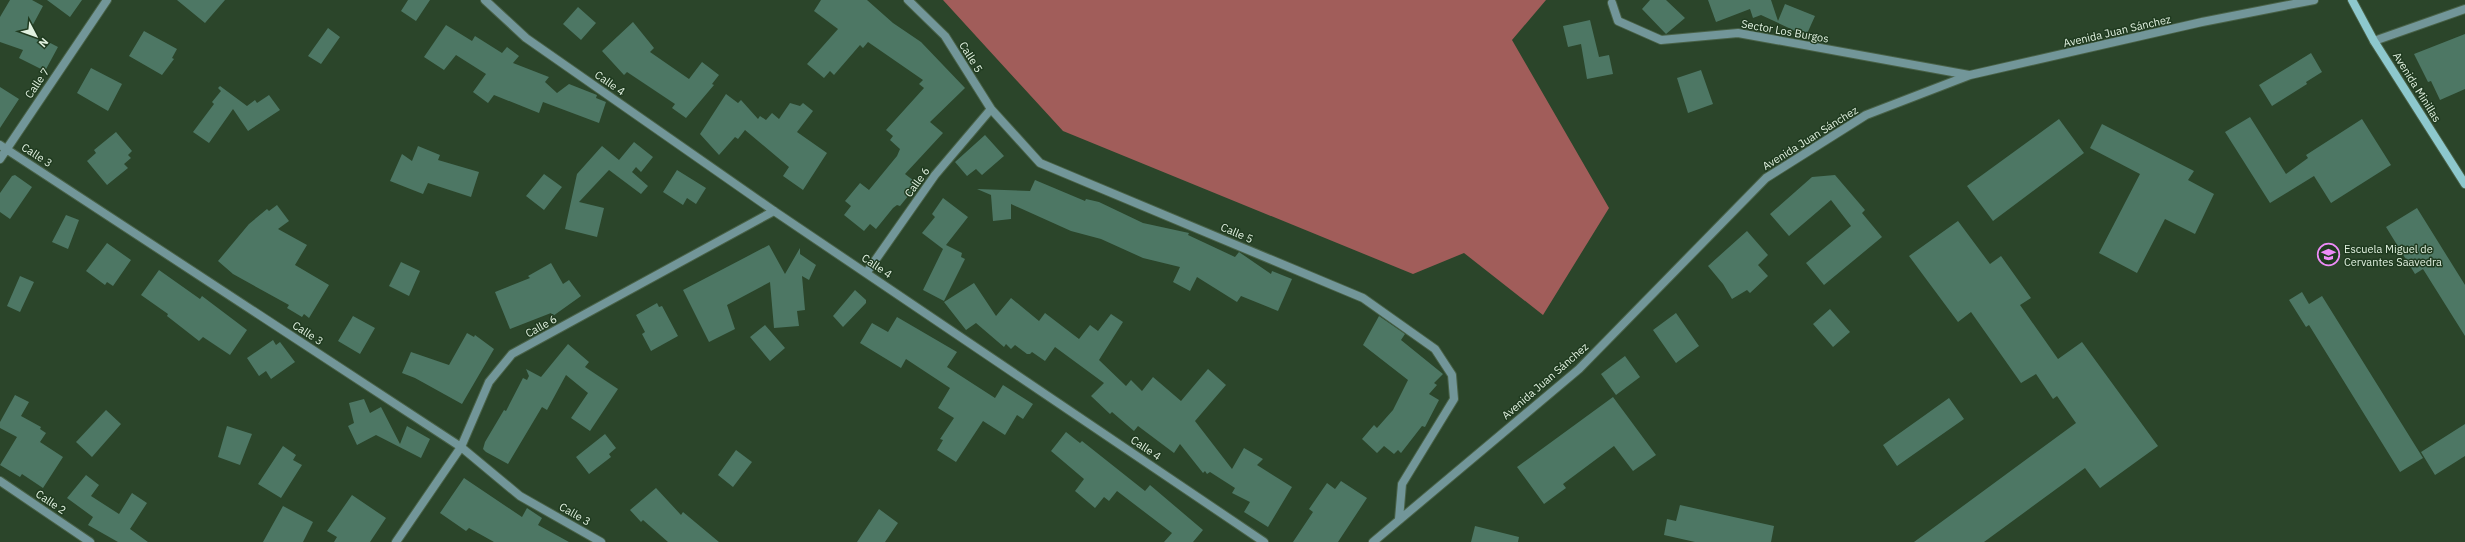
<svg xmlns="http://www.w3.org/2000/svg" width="2465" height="542" viewBox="0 0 2465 542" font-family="'IBM Plex Sans',sans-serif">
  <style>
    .forest { fill: #a15d5a }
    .building { fill: #4d7764 }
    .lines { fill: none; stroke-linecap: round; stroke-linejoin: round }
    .minor-casing { stroke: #486147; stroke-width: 10 }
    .secondary-casing { stroke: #486147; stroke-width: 10 }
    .minor { stroke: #729699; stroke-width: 8 }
    .secondary { stroke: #8dc8cd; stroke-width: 8 }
    .labels { text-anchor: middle; stroke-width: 3; stroke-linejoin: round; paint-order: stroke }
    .street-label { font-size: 11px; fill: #e1f1e0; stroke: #203b20 }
    .poi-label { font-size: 11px; fill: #e1f1e0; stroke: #203b20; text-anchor: start }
  </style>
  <rect width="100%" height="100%" fill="#2b452a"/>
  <path class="forest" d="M943,0H1546L1512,40L1609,208L1543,315L1464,253L1413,274L1063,131Z"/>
  <path class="building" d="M10,0H32L43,6L29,32L58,47L45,71L19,58L23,50L0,42V17Z
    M47,0H82L70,17Z
    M177,0H225L205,23Z
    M408,0H430L416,21L401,11Z
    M821,0H867L893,23L921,42L965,88L930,122L943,133L905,174L918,184L900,206L897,205L893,208L876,229L870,224L864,231L844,215L851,206L845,201L860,183L869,190L897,156L900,149L890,140L893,136L886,130L924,88L919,84L923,80L868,42L863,48L860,45L834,75L830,71L824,78L807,64L838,29L814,11Z
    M1650,0H1666L1685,18L1666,34L1642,9Z
    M1708,0H1771L1778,21L1785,4L1815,16L1806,36L1761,15L1753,18L1750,9L1716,22Z
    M578,7L596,23L581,40L563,24Z
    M1590,20L1599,57L1609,55L1613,74L1587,79L1581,44L1568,47L1563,26Z
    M633,22L654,48L650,52L689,79L702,62L719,75L712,84L714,85L686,118L672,108L675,104L627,72L624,75L602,51Z
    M446,25L472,41L475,36L502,53L507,47L519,56L513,63L549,77L545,82L557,93L569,84L597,95L596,98L606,102L599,123L543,102L539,113L494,95L488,103L473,92L486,74L456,55L444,70L424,57Z
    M328,28L340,37L321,64L308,56Z
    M144,31L177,49L172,58L174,59L162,75L129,56Z
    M2465,34V89L2440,100L2431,81L2428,82L2414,54Z
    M2311,53L2322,72L2306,82L2307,84L2272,106L2259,85Z
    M91,68L122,84L108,111L77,93Z
    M1701,70L1713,104L1688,113L1677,78Z
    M220,86L247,106L255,100L257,103L269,95L280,110L248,131L233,109L209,143L193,132L214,104L212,102L221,91L218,88Z
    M0,87L19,99L0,128Z
    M726,94L738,103L741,100L758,119L760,116L766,120L772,113L779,119L790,103L800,106L803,103L813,111L797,132L827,153L803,190L783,176L789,167L745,130L738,139L735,137L719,155L700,134Z
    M2250,117L2286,174L2308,158L2306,155L2362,119L2391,165L2331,203L2314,176L2270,203L2225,132Z
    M2059,119L2084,153L1993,221L1967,186Z
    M2102,124L2194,171L2188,180L2214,194L2195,234L2165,219L2137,273L2099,253L2140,174L2090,148Z
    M116,132L132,151L128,155L131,158L124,164L128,168L107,185L87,161L96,153L94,150Z
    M985,135L1004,156L982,175L976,169L967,176L955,162Z
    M634,142L653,157L641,172L636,167L632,172L648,186L641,194L609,170L579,202L604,208L597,237L565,229L577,174L602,146L619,160Z
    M418,146L440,155L438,160L479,172L471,197L428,183L423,194L390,181L402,154L412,161Z
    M677,170L706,188L696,204L687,198L683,205L663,192Z
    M544,174L562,187L544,210L526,196Z
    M15,175L32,187L10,219L0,212V193L12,176Z
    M1835,175L1865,210L1862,213L1882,237L1824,285L1806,263L1851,226L1831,200L1789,236L1770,214L1812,177Z
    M1035,180L1085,201L1086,199L1099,202L1143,223L1189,233L1188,235L1235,257L1239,252L1271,274L1272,271L1292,279L1278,311L1241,296L1237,302L1197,277L1190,291L1173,282L1180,267L1143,258L1101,239L1071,231L1011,204V219L993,221L991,195L977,189L1030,191Z
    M943,198L968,217L946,245L962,253L961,257L965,259L944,301L923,290L943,249L922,233L935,217L932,214Z
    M277,205L289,221L278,229L307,245L295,265L329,285L309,318L304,314L302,317L287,308L289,305L233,274L218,261L249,224L267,209L269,211Z
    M2417,208L2465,285V336L2423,269L2415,274L2386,227Z
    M66,215L79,220L68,249L52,242Z
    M1958,221L1990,264L2001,256L2031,298L2020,305L2058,359L2082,342L2158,446L2100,488L2085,468L1984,542H1914L2076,423L2057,396L2053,399L2036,374L2021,383L1971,312L1958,322L1909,256Z
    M1747,231L1768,255L1758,265L1768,276L1750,293L1747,290L1732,299L1723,284L1708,266Z
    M107,243L131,260L113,286L107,282L105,285L86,271Z
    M769,245L785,274L800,248V254L816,265L809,280L802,276L805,310L797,311L799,326L774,328L770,282L727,305L735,329L709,342L683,290Z
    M401,262L420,271L409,296L389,286Z
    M551,263L563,284L569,280L581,296L553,316L551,313L510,329L495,292L530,278L528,276Z
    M159,270L200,299L202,296L247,330L230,355L203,337L199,341L167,316L168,314L141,295Z
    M20,276L34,282L20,312L7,306Z
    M974,283L996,316L1011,298L1039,321L1045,313L1079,339L1090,325L1098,331L1111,314L1123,322L1099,360L1126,386L1131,380L1142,391L1153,377L1181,401L1208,369L1226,385L1195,421L1232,469L1244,448L1263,459L1257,465L1292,487L1268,527L1244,512L1250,502L1232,493L1235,488L1210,472L1207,474L1205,471L1203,473L1180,444L1174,453L1138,426L1134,431L1112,412L1110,414L1091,396L1104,383L1055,347L1045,361L1032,352L1030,354H1027L1015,345L1011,349L1006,344L1004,347L976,323L966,330L944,302Z
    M855,290L866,300V303L843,327L833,316Z
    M2302,292L2309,304L2322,296L2423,458L2400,472L2309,325L2306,327L2289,300Z
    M657,303L659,307L662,306L678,336L651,351L642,334L645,332L636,315Z
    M1830,309L1850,332L1833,347L1813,324Z
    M1676,313L1699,346L1676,363L1653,330Z
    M353,316L375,328L360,354L338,341Z
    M1379,316L1405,334L1401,340L1443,374L1434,383L1437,385L1429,394L1439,400L1425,427L1422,426L1401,453L1398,450L1394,454L1384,446L1377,453L1362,439L1374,425L1377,428L1393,410L1408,380L1363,345Z
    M897,317L957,352L947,367L995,398L1003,385L1033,404L1023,419L1017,415L1005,435L983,421L956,462L937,450L943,440L940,439L954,418L938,408L950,388L906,359L901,368L860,343L872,323L888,332Z
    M765,325L785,348L770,361L750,337Z
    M467,333L474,337L475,335L494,349L462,404L415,378L402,373L411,352L449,365Z
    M273,340L276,345L280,342L295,362L271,379L266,371L259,376L247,358Z
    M568,344L589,362L585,367L618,389L590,431L571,418L588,393L566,375L547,410L542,407L508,464L486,452L483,449L485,442L504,410L506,411L523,378L527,380L529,376L526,369L541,377Z
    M1625,356L1640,377L1616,395L1601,374Z
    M15,395L29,402L21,416L41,427L40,429L46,433L40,442L63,457L43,488L22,474L20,477L0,465L17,437L0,428V422Z
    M1613,397L1656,455L1633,471L1614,446L1563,484L1566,488L1544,504L1517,467Z
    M1949,398L1964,419L1897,466L1883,445Z
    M364,399L370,413L381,407L400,444L407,426L430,439L421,458L376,435L357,445L348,426L354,423L349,403Z
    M106,410L121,424L92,457L76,442Z
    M2465,424V456L2435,475L2421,452Z
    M227,426L252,434L240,465L218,457Z
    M1066,432L1080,443L1082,441L1145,491L1150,485L1203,530L1193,542H1164L1172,533L1117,491L1109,501L1104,497L1095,508L1075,491L1084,479L1051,451Z
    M605,434L616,448L609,454L611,457L589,474L576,457Z
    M283,446L296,455L293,460L302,465L281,498L258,484Z
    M736,450L752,462L733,487L718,475Z
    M86,475L99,485L91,496L119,514L132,493L147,503L130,529L148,542H118L88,525L93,517L67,498Z
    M464,478L522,517L527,508L542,518L538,525L569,542H494L469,528L466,531L440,513Z
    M1341,481L1367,498L1338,542H1293L1313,512L1309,509L1327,483L1335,489Z
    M656,488L681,515L683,512L719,542H668L643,520L641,522L630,510Z
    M352,495L386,518L370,542H334L337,537L327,531Z
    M1680,505L1774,526L1771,542H1695L1664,535L1667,519L1676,521Z
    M283,506L313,522L303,542H263Z
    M879,509L898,523L885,542H857Z
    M1475,526L1519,537L1518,542H1471Z"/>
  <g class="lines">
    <defs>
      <path id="minor" d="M485,0L526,38L774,211L1264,542
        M908,0L945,36L991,109L1040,163L1363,298L1435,349L1452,375L1454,399L1402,484L1399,519
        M1612,3L1618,21L1661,40L1738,33L1969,75
        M2374,41L2465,9
        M0,145L461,447L520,496L601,542
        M0,159L107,0
        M867,272L935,175L991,109
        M0,481L90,542
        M396,542L461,447L489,382L512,354L774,211
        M1373,542L1579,369L1766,178L1866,115L1970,75L2202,22L2314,0"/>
      <path id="secondary" d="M2352,0L2374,41L2465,184"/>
    </defs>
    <use href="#minor" class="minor-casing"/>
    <use href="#secondary" class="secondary-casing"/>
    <use href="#minor" class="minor"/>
    <use href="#secondary" class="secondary"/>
  </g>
  <defs>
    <symbol id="school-ring" viewBox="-11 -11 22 22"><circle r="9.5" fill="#203b20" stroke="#ee8cf8" stroke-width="1.5"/><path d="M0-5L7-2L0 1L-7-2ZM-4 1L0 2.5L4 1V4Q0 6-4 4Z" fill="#ee8cf8"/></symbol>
  </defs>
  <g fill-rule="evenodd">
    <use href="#school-ring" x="2316" y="242" width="25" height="25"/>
  </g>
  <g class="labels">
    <g class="street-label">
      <text transform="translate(1785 31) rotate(10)" y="4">Sector Los Burgos</text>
      <text transform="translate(2117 31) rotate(-13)" y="4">Avenida Juan Sánchez</text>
      <text transform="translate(971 57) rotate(58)" y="4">Calle 5</text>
      <text transform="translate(37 83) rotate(-56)" y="4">Calle 7</text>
      <text transform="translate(610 83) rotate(35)" y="4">Calle 4</text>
      <text transform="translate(2417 87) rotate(58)" y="4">Avenida Minillas</text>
      <text transform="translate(1810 138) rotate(-32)" y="4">Avenida Juan Sánchez</text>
      <text transform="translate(37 155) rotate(33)" y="4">Calle 3</text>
      <text transform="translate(917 182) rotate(-54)" y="4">Calle 6</text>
      <text transform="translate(1237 233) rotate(23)" y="4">Calle 5</text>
      <text transform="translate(877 266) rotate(34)" y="4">Calle 4</text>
      <text transform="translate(541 326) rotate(-29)" y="4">Calle 6</text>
      <text transform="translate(308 333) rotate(33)" y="4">Calle 3</text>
      <text transform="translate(1545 381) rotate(-41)" y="4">Avenida Juan Sánchez</text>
      <text transform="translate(1146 448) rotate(34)" y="4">Calle 4</text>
      <text transform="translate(51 502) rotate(34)" y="4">Calle 2</text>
      <text transform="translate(575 514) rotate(30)" y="4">Calle 3</text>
    </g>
    <g class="poi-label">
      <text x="2344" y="253">Escuela Miguel de<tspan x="2344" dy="13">Cervantes Saavedra</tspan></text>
    </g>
  </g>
  <g transform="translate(36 36) rotate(131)" stroke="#203b20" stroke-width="3" paint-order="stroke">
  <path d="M0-3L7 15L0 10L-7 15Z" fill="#e1f1e0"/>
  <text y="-6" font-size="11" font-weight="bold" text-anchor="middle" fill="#e1f1e0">N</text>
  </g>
</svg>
